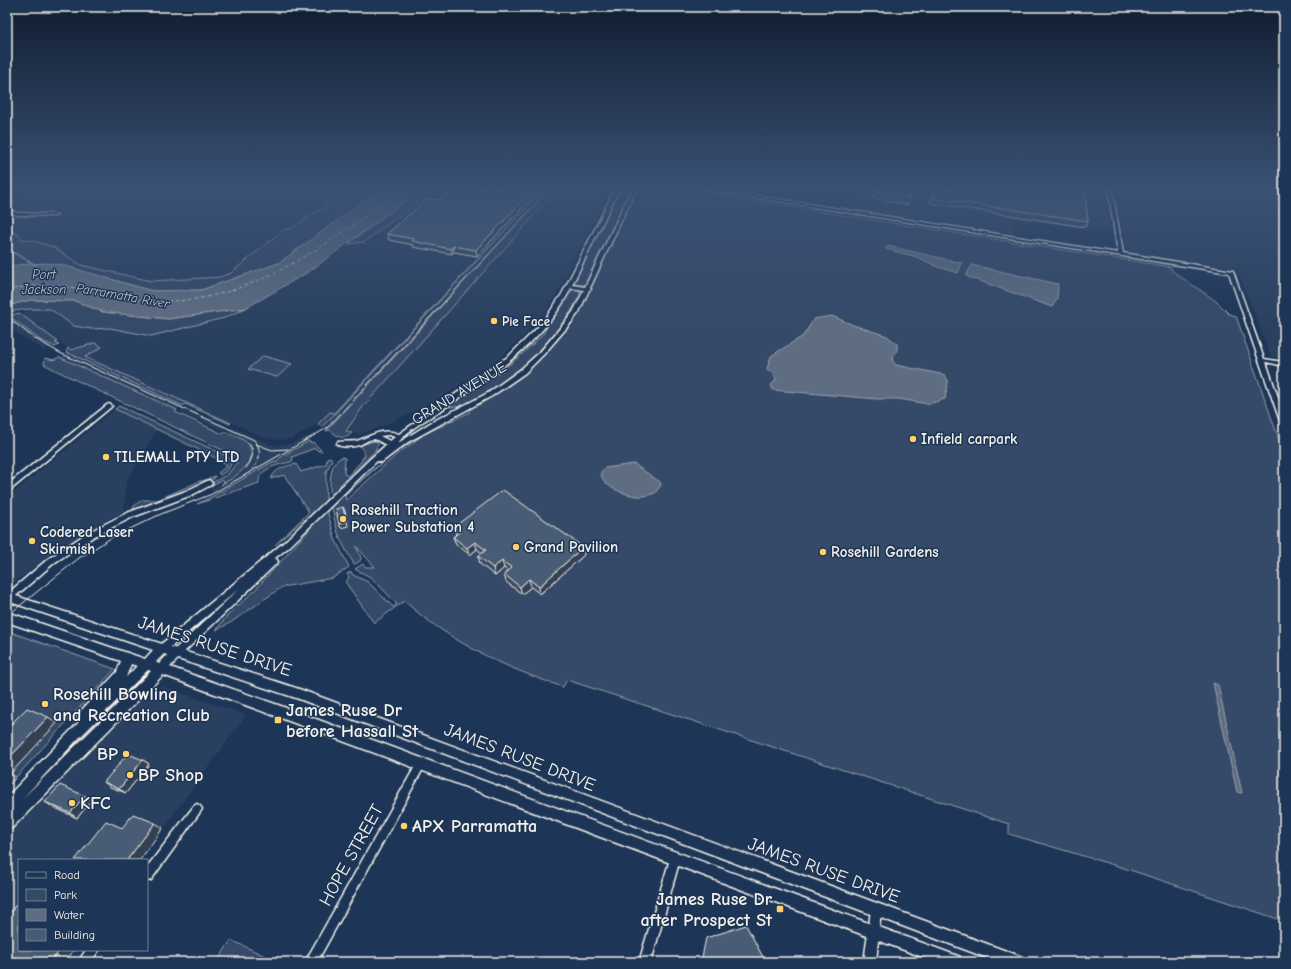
<svg xmlns="http://www.w3.org/2000/svg" width="1291" height="969" viewBox="0 0 1291 969" font-family="'Comic Neue',sans-serif">
  <style>
    .built { fill: #2a4060 }
    .green { fill: #354a67; stroke: #949ea8; fill-rule: evenodd }
    .water { fill: #5e6d82; stroke: #9aa2ab }
    .lines { fill: none; stroke-linecap: round; stroke-linejoin: round }
    .stream { stroke: #9aa2ab; stroke-width: 1.5 }
    .ferry { stroke: #c0c3c4; stroke-width: 1; stroke-dasharray: 3.5 3; stroke-linecap: butt }
    .minor-casing { stroke: #f4f1e8; stroke-width: 3 }
    .major-casing { stroke: #f4f1e8; stroke-width: 3 }
    .minor { fill: #1d3557; fill-rule: evenodd }
    .major { fill: #1d3557; fill-rule: evenodd }
    .tram { stroke: #f4f1e8; stroke-width: 1 }
    .wall { fill: #3e4e64; stroke: #f4f1e8 }
    .shaded-wall { fill: #324051; stroke: #f4f1e8 }
    .building { fill: #485b74; stroke: #f4f1e8 }
    .poi-dot { fill: #ffd166; stroke: #1d3557; stroke-width: 1.5 }
    .labels { text-anchor: middle; stroke-width: 3; stroke-linejoin: round; paint-order: stroke }
    .far-water-label { font-size: 13px; font-style: italic; fill: #c0c3c4; stroke: #1d3557 }
    .far-poi-label { font-size: 13px; font-weight: bold; fill: #f4f1e8; stroke: #1d3557; text-anchor: start }
    .street-label { font-size: 15px; fill: #f4f1e8; stroke: #1d3557 }
    .poi-label { font-size: 15px; font-weight: bold; fill: #f4f1e8; stroke: #1d3557; text-anchor: start }
    .near-street-label { font-size: 18px; fill: #f4f1e8; stroke: #1d3557 }
    .near-poi-label { font-size: 18px; font-weight: bold; fill: #f4f1e8; stroke: #1d3557; text-anchor: start }
  </style>
  <rect width="100%" height="100%" fill="#1d3557"/>
  <filter id="ink" filterUnits="userSpaceOnUse"><feTurbulence type="fractalNoise" baseFrequency=".025" numOctaves="2"/><feDisplacementMap in="SourceGraphic" scale="8" xChannelSelector="R" yChannelSelector="G"/><feConvolveMatrix kernelMatrix="1 2 1 2 8 2 1 2 1" color-interpolation-filters="sRGB"/></filter>
  <g filter="url(#ink)">
    <path class="built" d="M7,189H354L231,273L217,278L151,282L89,269L7,235V223L18,217H52L58,213L21,211L7,203V201L17,199L26,193L7,192Z
      M436,189H543L334,413L330,412L318,424L291,439L278,440L263,437L85,357L101,347L81,346L71,350L41,331L21,314L28,309H50L75,326L91,329L110,328L151,336L246,308L310,271L342,249L345,245L364,242Z
      M544,189H550L332,425L326,431L321,427Z
      M558,189H610L560,288L545,313L524,336L493,364L432,403L390,423L359,435L346,431L376,391Z
      M856,189H1104L1111,233L1012,218V233L850,208Z
      M1115,189H1284V359L1271,357L1237,270L1126,252Z
      M12,318L40,340L52,346L44,350L19,335L7,324V319Z
      M66,353L93,366L183,406L177,410L59,357Z
      M186,408L191,410L227,426L222,430L180,412Z
      M115,409L157,429L126,482L124,512L112,517L55,552L15,582L7,584V498Z
      M232,427L272,445L291,444L307,436L311,440L281,457L276,462L274,461L215,495L211,489L237,475L248,463L251,456L243,441L225,432Z
      M160,687L167,688L244,714L245,717L140,860H19V950H74L65,962H7V834L147,694L153,696Z"/>
    <path class="green" d="M352,189H380L279,263L201,290L152,291L85,272L28,264L7,268V230L18,234L21,239L34,241L53,247L81,265L151,281L220,277L231,273L283,230L292,228Z
      M421,189H436L364,242L348,244Z
      M543,189H544L330,419L321,427L318,424L330,412L334,413Z
      M550,189H558L362,408L346,431L352,433C345,441 337,437 330,430L326,431Z
      M620,189H631L585,285H576L573,283Z
      M637,189H676L1171,267L1172,271L1216,301L1229,314L1236,316L1284,454V921L1124,868L1009,834V824L567,680L563,687C503,667 452,643 404,601L374,623L346,583L349,577L347,574L351,572L353,575L368,582L393,607L397,604L372,578L355,569L363,564L365,567H375L356,546L361,558L360,561L354,564C348,554 342,544 338,533C333,517 321,465 342,457L345,458L344,474L348,476L362,460V458L365,457L361,445L375,441L378,444L375,451L340,485L344,495C370,471 396,450 426,432L425,434L470,412L468,410L492,396L534,363L550,348L572,323L591,287ZM422,436L397,454L346,500L345,496C368,474 394,451 422,436Z
      M572,290L580,292V296C557,337 522,372 481,396C475,399 469,404 462,406C457,407 452,407 447,407L483,381L503,370L529,348L543,334L567,293Z
      M30,300L75,301L103,312L168,319L246,308L224,318L151,336L110,328L91,329L74,326L50,309H28L7,312V306Z
      M19,313L58,342L55,343L59,345L55,347L40,340L9,316Z
      M95,343L102,347L85,357L231,423L230,424L185,404L183,406L66,352L68,348L71,350Z
      M263,356L292,364L277,377L248,369Z
      M59,357L177,410L175,412L223,434L225,432C232,435 243,438 248,444C261,462 233,478 221,485L224,482L222,480L195,494L194,493L228,474L237,463L235,456L55,370L44,364L45,358L54,360Z
      M119,406L227,456L232,462L228,470L220,475L218,473L227,466L221,462L222,461L115,409Z
      M309,441L311,443L313,442L322,451H318L315,448L292,457L293,460L291,462C280,464 258,468 259,483L197,504L215,495L274,461L276,462L281,457Z
      M330,457L332,460L326,472V506L335,539L349,567L333,578L282,587L230,623L216,630L226,617L254,591L310,529L304,519L275,545L309,512L284,475L271,479C274,469 286,466 296,464L301,472L326,464L327,458Z
      M215,476V478C200,487 149,510 133,509L134,506L142,500H157L200,481H202Z
      M13,633L115,669L7,787V635Z
      M231,940L278,962H217Z"/>
    <path class="water" d="M380,189H421L310,271L246,308L168,319L103,312L75,301L30,300L7,306V268L17,265L46,263L62,265L152,291L201,290L279,263Z
      M888,246L962,263L958,273L938,267L917,257L886,249Z
      M972,265L1058,284L1057,299L1052,307L966,276Z
      M832,316L853,325L887,336L897,344V350L892,360L896,365L945,375L948,381L945,399L928,404L899,399H877L773,390L771,385L776,380L774,375L767,369L771,356L803,336L814,319Z
      M634,464L660,482L661,485L655,493C649,495 643,497 637,496C625,495 600,486 601,472L605,468Z
      M1213,683L1218,685L1242,793L1237,792Z"/>
    <g class="lines">
      <path class="stream" d="M7,249L36,265"/>
      <path class="ferry" d="M7,290C25,286 43,285 61,286C92,289 123,300 154,301C250,306 330,241 404,189"/>
      <defs>
        <path id="minor" d="M615,189H619L572,285L585,287L632,189H636L590,288L591,289L589,290L579,312L570,324L544,354L525,373L492,396L408,442L382,462H380L377,461L289,547L275,558L278,561L277,563L180,656L177,657L174,656L173,653L174,650L240,588L166,651L163,652L160,651L159,648L160,645L283,543L370,459L386,445C382,443 378,440 374,439C369,439 364,443 359,445C353,447 341,448 337,444L338,442C344,441 350,442 357,441C371,436 383,427 399,434L509,356L543,322L562,294ZM571,288L584,290L573,312L566,321L540,352L520,370L488,393L430,423L398,443C409,428 430,418 446,407C493,375 545,341 571,288ZM389,435L395,437L390,441L380,436Z
          M705,189H715L1118,253L1108,189H1112L1123,253L1233,271L1264,359L1284,362V366L1266,362L1284,415V426L1281,424L1229,273L707,190Z
          M7,208L17,213L55,214L57,215L55,216L16,215L7,211Z
          M109,404L111,405L112,406L111,407L9,491L7,492V485L107,405Z
          M209,480L212,483L211,485L192,495L133,517L93,537L54,563L10,601L7,602V594L48,559L87,533L127,513L186,491Z
          M421,759L424,761L426,764L424,767L317,962H305L418,761Z
          M197,804L200,806L202,809L200,812L151,880L147,881V867L194,806Z
          M675,854L679,855L680,859L651,962H639L670,859L671,855Z
          M876,905L880,906L881,910L876,962H864L871,910L872,906Z
          M86,950H99L91,962H78Z"/>
        <path id="major" d="M7,593L299,689L1017,955L1022,957L1024,962H998L299,699L178,659L170,667L278,705L955,955L960,957L962,962H936L278,717L163,675L12,828L7,829V814L10,811L7,812V797L79,722L76,718L78,714L117,672L121,661L7,622V612L145,659L153,650L7,601ZM164,654L167,655L159,664L156,662ZM131,664L137,666L126,677ZM148,670L151,671L22,799L77,740Z"/>
      </defs>
      <use href="#minor" class="minor-casing"/>
      <use href="#major" class="major-casing"/>
      <use href="#minor" class="minor"/>
      <use href="#major" class="major"/>
      <path class="tram" d="M7,317L34,338L60,353L254,440C263,451 260,461 251,471
        M256,444L272,450L288,449
        M246,468C253,459 256,450 247,441
        M7,616L79,558L111,538L161,514L212,494L327,428L549,189"/>
    </g>
    <path class="wall" d="M453,189H540L477,256L454,252L452,254L413,247V245L389,240L387,234L440,200Z
      M876,189L910,198L908,205L873,198Z
      M933,189H1084L1088,221L1085,227L930,203Z
      M454,527L584,555L540,594L531,587L522,594L506,582L504,574L508,571L504,568L495,576L480,564L478,556L482,553L477,549L470,555L456,544L453,537L456,534Z
      M143,760L149,764L126,793L110,787L104,782Z
      M92,800L77,818L53,807L45,802Z"/>
    <path class="shaded-wall" d="M534,189H540L477,256L476,250Z
      M453,246L454,252L452,254L451,249Z
      M343,507L345,511L348,526L341,528L339,524Z
      M475,542L477,549L470,555L467,548Z
      M583,547L584,555L540,594L539,587Z
      M502,561L504,568L495,576L493,568Z
      M529,579L531,587L522,594L520,587Z
      M48,717L57,723L10,774L16,777L7,787V760Z
      M143,760L149,764L126,793L119,789Z
      M85,796L92,800L77,818L70,813Z
      M155,823L163,828L140,860H127Z
      M60,950H74L65,962H51Z"/>
    <path class="building" d="M453,189H534L476,250L453,246L451,249L412,241L414,239L387,234L427,199L440,200Z
      M876,189H912L910,198L875,191Z
      M933,189H1084L1088,221L932,198Z
      M503,490L583,547L539,587L529,579L520,587L504,574L512,568L502,561L493,568L478,556L486,550L475,542L467,548L453,537L460,532L454,527Z
      M343,507L346,522L339,524L336,509Z
      M27,708L48,717L7,760V728Z
      M131,755L143,760L119,789L104,782L124,758Z
      M60,785L85,796L70,813L45,802Z
      M133,814L155,823L127,860H75L106,821L122,828Z
      M19,901V950H60L51,962H8L7,961V916Z
      M746,925L764,959L770,962H701L706,938Z"/>
  </g>
  <linearGradient id="sky" x2="0" y2="1"><stop stop-color="#101d30"/><stop offset="0.58" stop-color="#3a5174"/><stop offset="1" stop-color="#3a5174" stop-opacity="0"/></linearGradient>
  <rect width="1291" height="325" fill="url(#sky)"/>
  <g class="poi-dot">
    <circle cx="494" cy="321" r="4"/>
    <circle cx="913" cy="439" r="4"/>
    <circle cx="106" cy="457" r="4"/>
    <circle cx="343" cy="519" r="4"/>
    <circle cx="32" cy="541" r="4"/>
    <circle cx="516" cy="547" r="4"/>
    <circle cx="823" cy="552" r="4"/>
    <circle cx="45" cy="704" r="4"/>
    <rect x="274" y="716" width="8" height="8" rx="2"/>
    <circle cx="126" cy="754" r="4"/>
    <circle cx="130" cy="775" r="4"/>
    <circle cx="72" cy="803" r="4"/>
    <circle cx="404" cy="826" r="4"/>
    <rect x="776" y="905" width="8" height="8" rx="2"/>
  </g>
  <g class="labels">
    <g class="far-water-label">
      <text x="44" y="279">Port<tspan x="44" dy="15">Jackson</tspan></text>
      <text transform="translate(123 295) rotate(10)" y="5">Parramatta River</text>
    </g>
    <g class="far-poi-label">
      <text x="502" y="326">Pie Face</text>
    </g>
    <g class="street-label">
      <text transform="translate(459 393) rotate(-31)" y="5">GRAND AVENUE</text>
    </g>
    <g class="poi-label">
      <text x="921" y="444">Infield carpark</text>
      <text x="114" y="462">TILEMALL PTY LTD</text>
      <text x="351" y="515">Rosehill Traction<tspan x="351" dy="17">Power Substation 4</tspan></text>
      <text x="40" y="537">Codered Laser<tspan x="40" dy="17">Skirmish</tspan></text>
      <text x="524" y="552">Grand Pavilion</text>
      <text x="831" y="557">Rosehill Gardens</text>
    </g>
    <g class="near-street-label">
      <text transform="translate(215 646) rotate(18)" y="6">JAMES RUSE DRIVE</text>
      <text transform="translate(520 757) rotate(21)" y="6">JAMES RUSE DRIVE</text>
      <text transform="translate(351 855) rotate(-61)" y="6">HOPE STREET</text>
      <text transform="translate(824 870) rotate(20)" y="6">JAMES RUSE DRIVE</text>
    </g>
    <g class="near-poi-label">
      <text x="53" y="700">Rosehill Bowling<tspan x="53" dy="21">and Recreation Club</tspan></text>
      <text x="286" y="716">James Ruse Dr<tspan x="286" dy="21">before Hassall St</tspan></text>
      <text x="118" y="760" text-anchor="end">BP</text>
      <text x="138" y="781">BP Shop</text>
      <text x="80" y="809">KFC</text>
      <text x="412" y="832">APX Parramatta</text>
      <text x="772" y="905" text-anchor="end">James Ruse Dr<tspan x="772" dy="21">after Prospect St</tspan></text>
    </g>
  </g>
  <rect width="1291" height="969" fill="none" stroke="#1d3557" stroke-width="24"/>
  <rect x="12" y="12" width="1267" height="945" fill="none" stroke="#f4f1e8" stroke-width="1.5" filter="url(#ink)"/>
  <rect x="18" y="859" width="130" height="92" fill="#1d3557" stroke="#738091"/>
  <rect x="26" y="872" width="20" height="6" fill="#1d3557" stroke="#738091"/>
  <text x="54" y="879" font-size="12" fill="#f4f1e8">Road</text>
  <rect x="26" y="889" width="20" height="12" fill="#354a67" stroke="#738091"/>
  <text x="54" y="899" font-size="12" fill="#f4f1e8">Park</text>
  <rect x="26" y="909" width="20" height="12" fill="#5e6d82" stroke="#738091"/>
  <text x="54" y="919" font-size="12" fill="#f4f1e8">Water</text>
  <rect x="26" y="929" width="20" height="12" fill="#485b74" stroke="#738091"/>
  <text x="54" y="939" font-size="12" fill="#f4f1e8">Building</text>
</svg>
